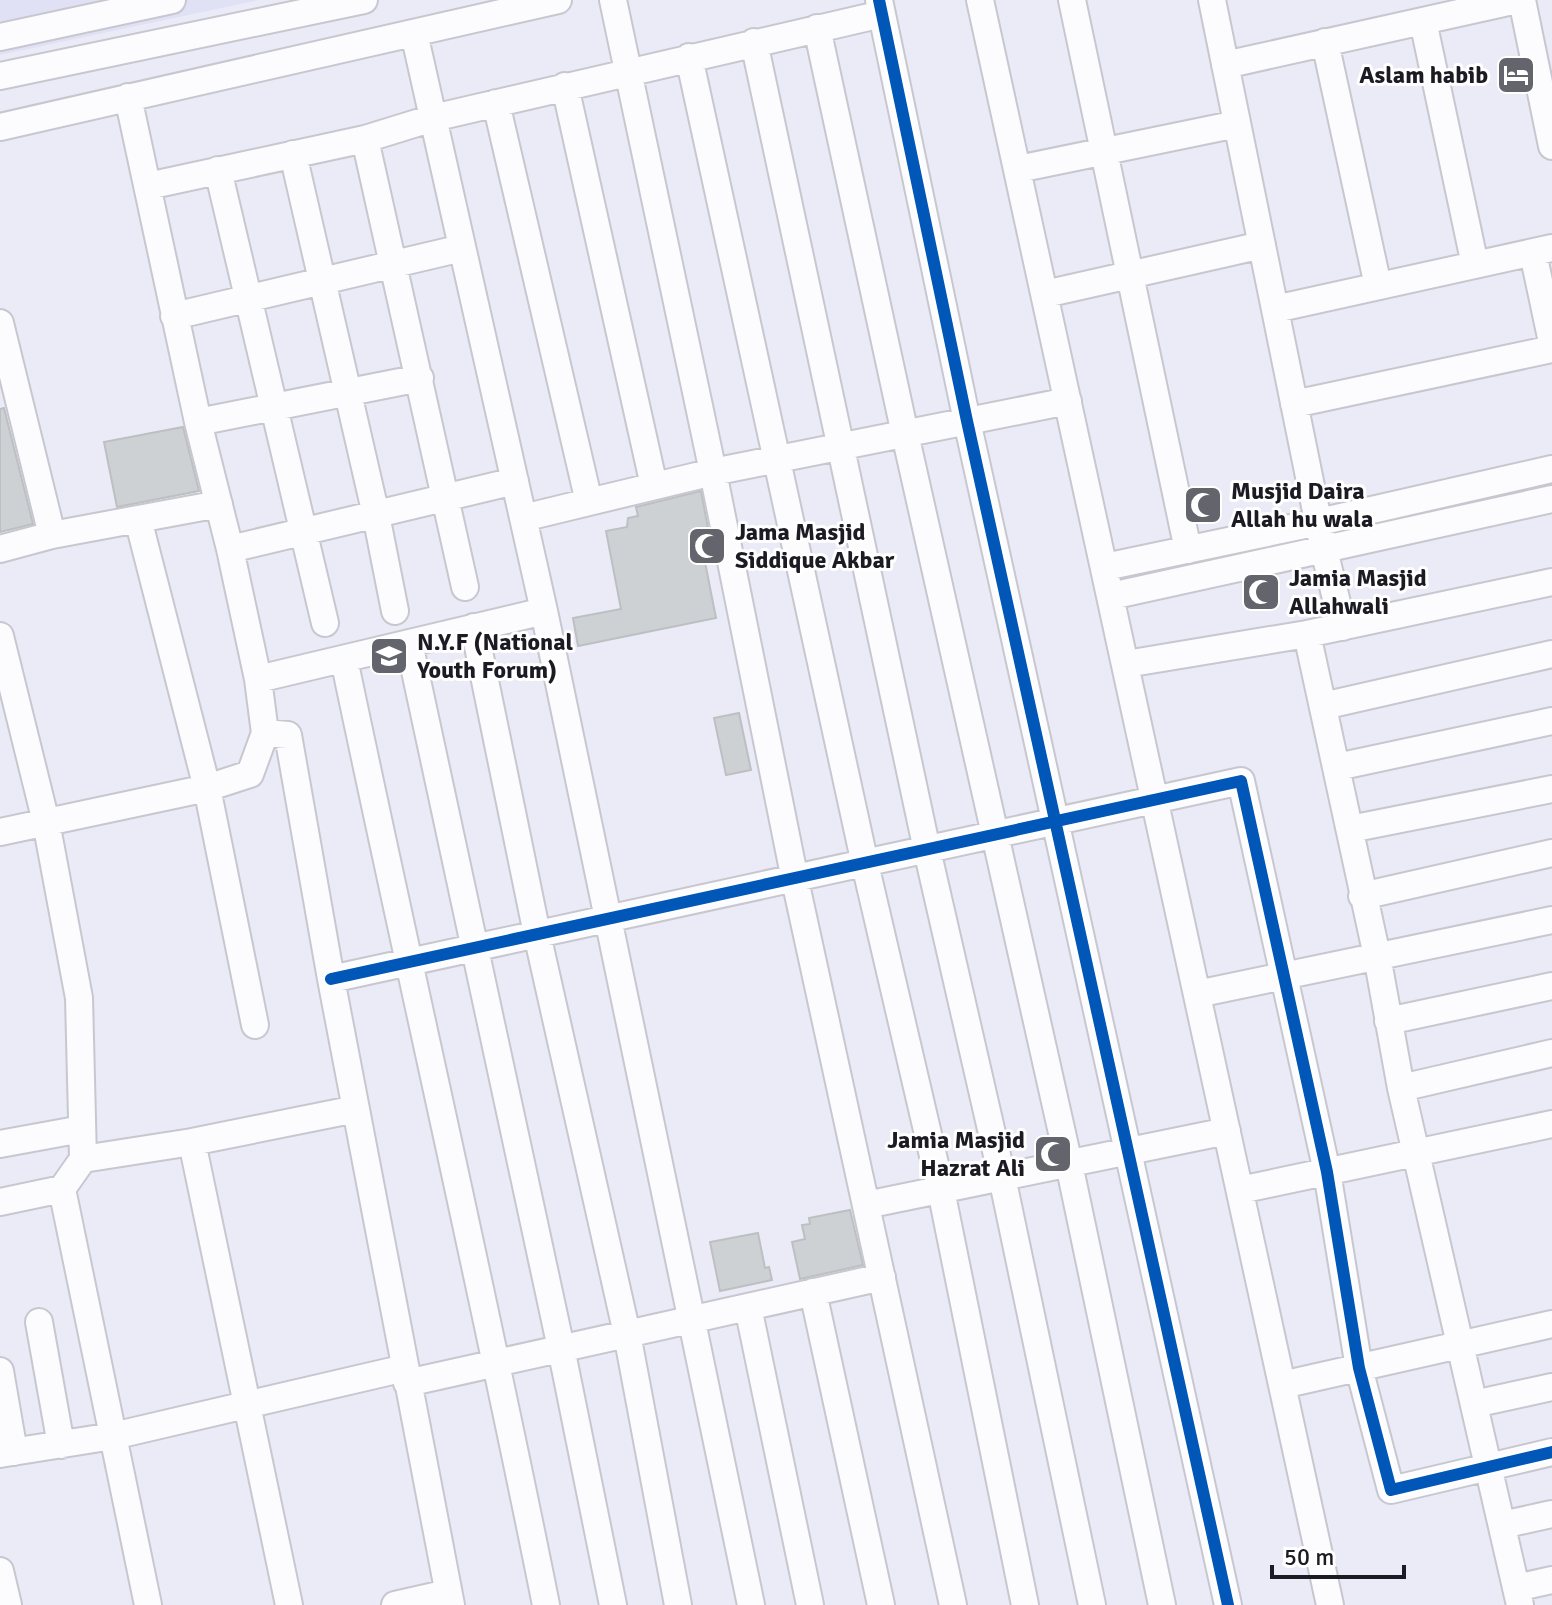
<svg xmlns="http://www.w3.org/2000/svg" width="1552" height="1605" viewBox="0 0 1552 1605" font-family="Signika,sans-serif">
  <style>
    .built { fill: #e1e1f6 }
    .building { fill: #cdd1d3; stroke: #bcc0c2; stroke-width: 2 }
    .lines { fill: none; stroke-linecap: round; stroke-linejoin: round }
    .minor-casing { stroke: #c7c7d0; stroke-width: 30 }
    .minor { stroke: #fcfcfe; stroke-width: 26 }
    .cycleway-casing { stroke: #fff; stroke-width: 17 }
    .cycleway { stroke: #0057b8; stroke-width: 12 }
    .labels { text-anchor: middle; stroke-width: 6; stroke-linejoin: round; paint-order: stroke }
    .poi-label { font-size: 24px; font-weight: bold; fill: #1c1b23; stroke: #fff; text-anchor: start }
  </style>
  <rect width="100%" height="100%" fill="#ebebf7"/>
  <path class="built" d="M0,0H259L0,55Z"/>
  <path class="building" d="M4,408L33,524L0,532V409Z
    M183,427L199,491L117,507L104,442Z
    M701,491L712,550L703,552L716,618L578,646L573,618L621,609L606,531L627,527L628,518L638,516L636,507Z
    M739,713L751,770L726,775L714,718Z
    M850,1210L863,1265L800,1279L792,1242L805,1239L802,1225L810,1224L809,1218Z
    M758,1233L765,1268L769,1267L772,1280L720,1291L710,1242Z"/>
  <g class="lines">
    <defs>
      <path id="minor" d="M613,0L713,472L795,880L953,1605
        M879,0L967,421L1228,1605
        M980,0L1330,1605
        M1072,0L1188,550
        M1212,0L1324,550L1343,627
        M1522,0L1552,146
        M1423,21L1475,265
        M817,28L905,434L1069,1164L1162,1605
        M414,33L544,611L751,1605
        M0,37L172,0
        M754,42L927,850L1002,1177L1092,1605
        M1325,42L1378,286
        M689,57L865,864L941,1190L1025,1605
        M1225,65L1517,0
        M0,76L364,0
        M565,86L654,486
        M496,103L589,502
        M0,127L558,0
        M365,139L465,587
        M293,154L376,515L395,611
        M1018,169L1237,124
        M218,170L325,623
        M148,186L365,139L433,118L882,14
        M1533,253L1552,342
        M1045,294L1262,245
        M1275,309L1552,248
        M174,316L462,248
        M0,323L52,535L219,504
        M1294,404L1552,349
        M198,422L420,378
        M523,518L713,472L1068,401
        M138,519L207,788L255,1025
        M0,549L52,535
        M230,549L515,481
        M1105,567L1319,522L1552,469
        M1111,596L1552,499
        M474,627L537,934L627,1334L678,1605
        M0,636L46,822L79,998L83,1159
        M409,643L561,1348L613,1605
        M344,659C410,975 483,1289 546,1605
        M1126,664L1307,634
        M258,679L544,611
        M1323,706L1552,654
        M265,733L288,735L331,979L451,1605
        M1337,767L1552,721
        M1350,829L1552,789
        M0,832L207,788L250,774L265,733L258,679L230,549L198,422L128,97
        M1362,896L1552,853
        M331,979L1241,781L1327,1172L1359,1368L1391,1490L1552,1452
        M1197,994L1552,920
        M1388,1021L1552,986
        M1401,1088L1552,1053
        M192,1142L289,1605
        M0,1144L82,1129
        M62,1189L148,1605
        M1240,1190L1552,1124
        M0,1202L62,1189L83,1159L192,1142L356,1109
        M866,1205L1227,1131
        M813,1292L881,1605
        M748,1307L810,1605
        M39,1322L61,1445
        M0,1371L14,1452
        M407,1383L882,1277
        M1282,1385L1552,1324
        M1474,1404L1552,1387
        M0,1454L113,1436L405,1368
        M1502,1525L1552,1514
        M0,1571L8,1605
        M1516,1588L1552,1580
        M395,1605L448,1593
        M1520,1605L1401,1088L1377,956L1307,634L1552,582"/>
    </defs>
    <use href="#minor" class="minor-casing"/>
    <use href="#minor" class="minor"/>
    <defs>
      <path id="cycleway" d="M879,0L967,421L1228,1605
        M331,979L1241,781L1327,1172L1359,1368L1391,1490L1552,1452"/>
    </defs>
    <use href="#cycleway" class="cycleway-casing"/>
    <use href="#cycleway" class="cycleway"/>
  </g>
  <defs>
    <symbol id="hotel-square" viewBox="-11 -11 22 22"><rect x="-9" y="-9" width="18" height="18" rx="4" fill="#64646d" stroke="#fff"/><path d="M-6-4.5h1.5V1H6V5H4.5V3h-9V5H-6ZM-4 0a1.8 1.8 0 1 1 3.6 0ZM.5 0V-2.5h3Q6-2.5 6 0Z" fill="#fff"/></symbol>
    <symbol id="mosque-square" viewBox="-11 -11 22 22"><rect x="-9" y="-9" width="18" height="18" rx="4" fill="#64646d" stroke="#fff"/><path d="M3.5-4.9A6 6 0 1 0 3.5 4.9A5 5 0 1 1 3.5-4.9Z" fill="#fff"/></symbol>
    <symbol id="university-square" viewBox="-11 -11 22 22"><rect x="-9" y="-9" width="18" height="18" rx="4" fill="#64646d" stroke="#fff"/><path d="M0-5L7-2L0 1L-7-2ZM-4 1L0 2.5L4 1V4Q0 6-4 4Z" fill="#fff"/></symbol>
  </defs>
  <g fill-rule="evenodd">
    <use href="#hotel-square" x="1494" y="53" width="44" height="44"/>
    <use href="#mosque-square" x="1181" y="483" width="44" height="44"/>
    <use href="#mosque-square" x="685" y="524" width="44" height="44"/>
    <use href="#mosque-square" x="1239" y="570" width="44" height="44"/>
    <use href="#university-square" x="367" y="634" width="44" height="44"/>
    <use href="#mosque-square" x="1031" y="1132" width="44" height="44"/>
  </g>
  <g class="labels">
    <g class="poi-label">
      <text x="1488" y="83" text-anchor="end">Aslam habib</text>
      <text x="1231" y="499">Musjid Daira<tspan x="1231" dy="28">Allah hu wala</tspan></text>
      <text x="735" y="540">Jama Masjid<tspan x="735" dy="28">Siddique Akbar</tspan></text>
      <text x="1289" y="586">Jamia Masjid<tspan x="1289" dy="28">Allahwali</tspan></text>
      <text x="417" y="650">N.Y.F (National<tspan x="417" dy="28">Youth Forum)</tspan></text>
      <text x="1025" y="1148" text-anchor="end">Jamia Masjid<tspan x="1025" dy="28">Hazrat Ali</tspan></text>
    </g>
  </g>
  <path d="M1272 1565v12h132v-12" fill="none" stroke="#1c1b23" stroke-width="4"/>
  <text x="1284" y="1565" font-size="24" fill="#1c1b23" stroke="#ffffff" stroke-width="6" paint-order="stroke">50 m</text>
</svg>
